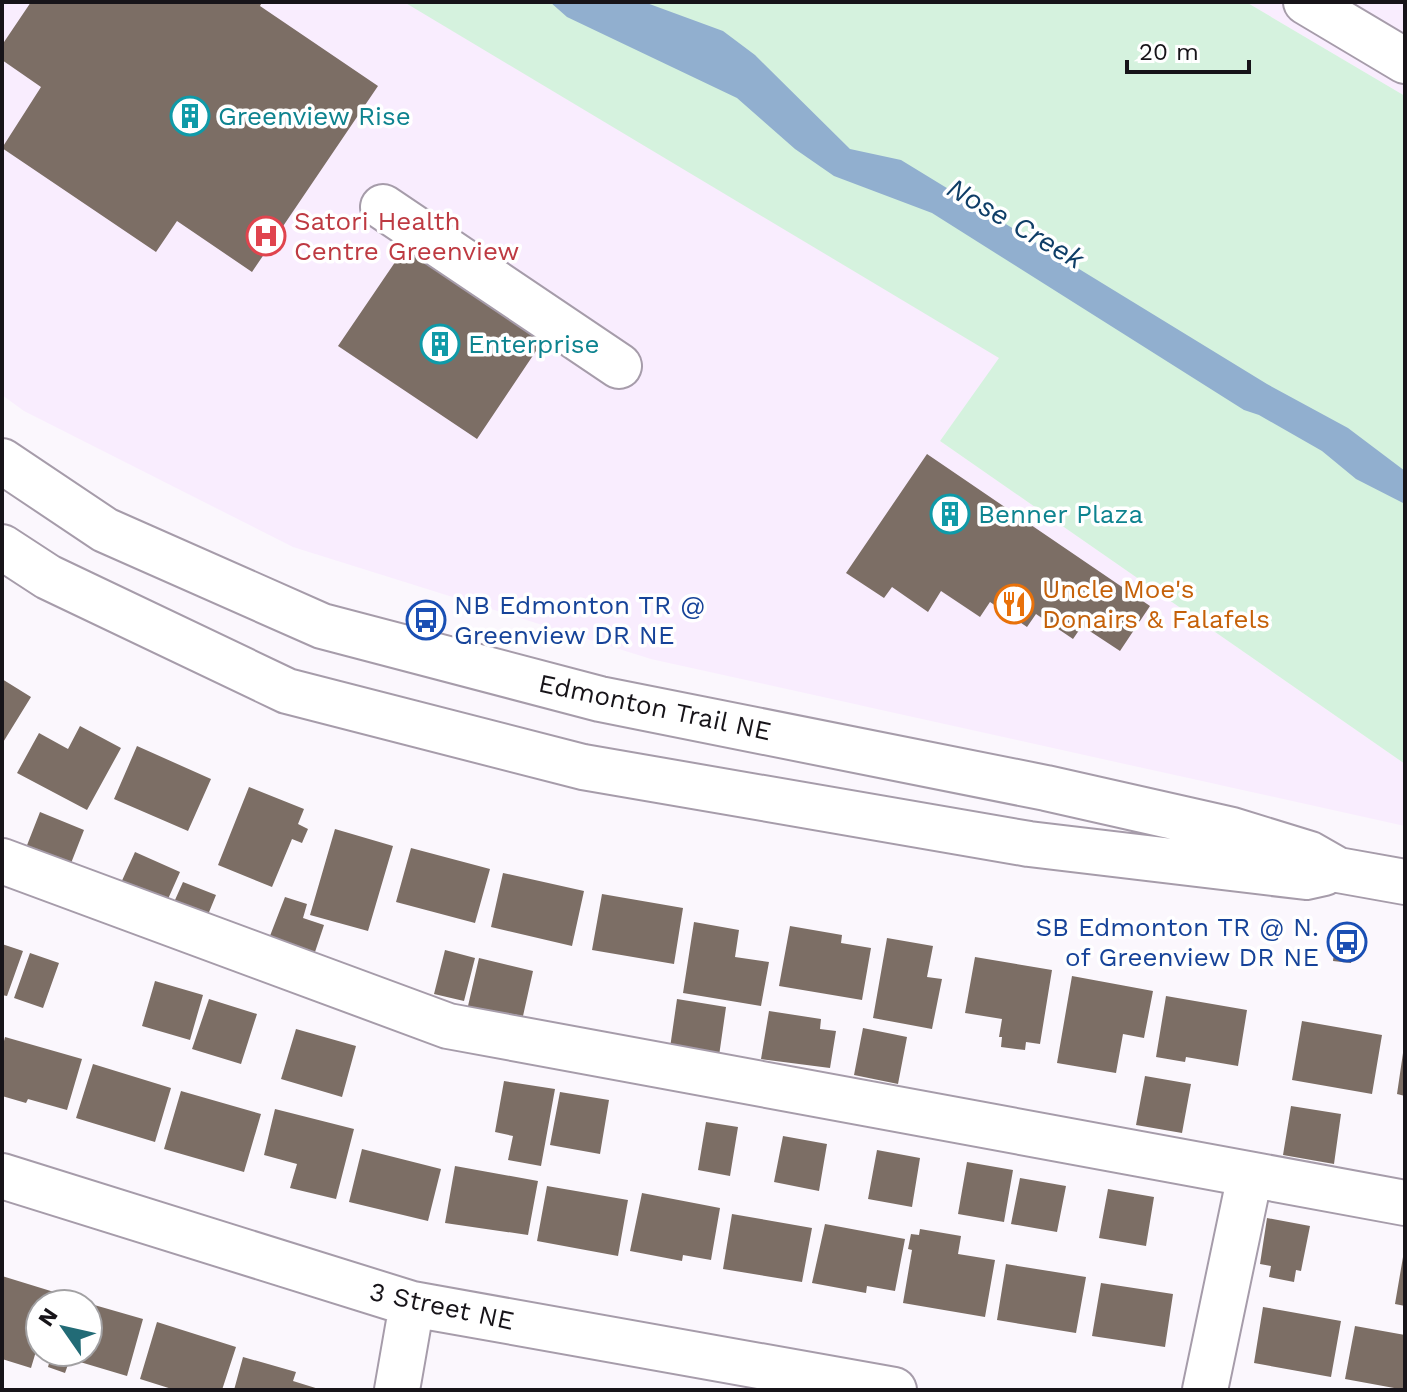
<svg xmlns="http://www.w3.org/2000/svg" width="1407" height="1392" viewBox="0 0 1407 1392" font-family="'Work Sans',sans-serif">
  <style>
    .built { fill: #f9edfe }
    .green { fill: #d5f2de }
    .water { fill: #91afcf }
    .building { fill: #7c6e65 }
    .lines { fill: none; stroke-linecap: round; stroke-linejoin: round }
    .minor-casing { stroke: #a69caa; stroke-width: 48 }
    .major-casing { stroke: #a69caa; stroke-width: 48 }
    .minor { stroke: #fff; stroke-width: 44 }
    .major { stroke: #fff; stroke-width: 44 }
    .labels { text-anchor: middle; stroke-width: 7; stroke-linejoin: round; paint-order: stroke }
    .culture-label { font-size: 26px; fill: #0d838f; stroke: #fff; text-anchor: start }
    .health-label { font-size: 26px; fill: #be3a42; stroke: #fff; text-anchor: start }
    .food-label { font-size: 26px; fill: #c56008; stroke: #fff; text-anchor: start }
    .transit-label { font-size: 26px; fill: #164399; stroke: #fff; text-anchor: start }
    .street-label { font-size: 26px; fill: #171419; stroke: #fff }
    .water-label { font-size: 28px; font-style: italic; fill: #0f3e67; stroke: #fff }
  </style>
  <rect width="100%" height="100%" fill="#fbf7fd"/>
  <path class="built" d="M2,2H405L1000,358L940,441L1405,764V826L651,659L293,547L24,411L2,395Z
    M1246,2H1405V96Z"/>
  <path class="green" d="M404,2H1246L1405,96V764L940,441L999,358Z"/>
  <path class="water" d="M550,2H644L723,31L755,55L850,149L901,160L1267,384L1348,428L1405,471V504L1356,479L1322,451L1259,415L1244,410L932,213L834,176L795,149L737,98L567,17Z"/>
  <path class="building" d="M31,2H262L260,6L378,86L252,272L177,221L156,252L2,148L41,87L2,60V45Z
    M404,249L542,342L477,439L338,346Z
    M927,454L1150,606L1120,651L1082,626L1073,639L1036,614L1027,627L990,602L980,617L941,591L928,612L892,587L884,598L846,573Z
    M2,679L31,697L2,744Z
    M80,726L121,748L87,810L17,773L39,733L68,749Z
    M137,746L211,779L188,831L114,799Z
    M249,787L304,809L298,824L308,829L302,843L292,839L272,887L218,865Z
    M40,812L84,830L66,876L22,858Z
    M335,829L393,846L368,931L310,915Z
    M411,848L490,869L475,923L396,902Z
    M135,852L180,872L160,917L115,896Z
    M503,873L584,891L572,946L491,927Z
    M183,882L216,895L201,932L167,918Z
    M602,894L683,908L674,964L592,950Z
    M285,897L307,904L303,918L324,925L309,970L263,954Z
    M694,922L739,930L735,957L769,962L761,1006L683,993Z
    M790,926L842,935L841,943L871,948L862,1000L779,986Z
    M887,938L933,946L927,977L942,979L932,1029L873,1018Z
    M2,944L23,951L7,996L2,995Z
    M445,950L475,958L464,1001L434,994Z
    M1334,952L1352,954L1351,963L1333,961Z
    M30,953L59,963L43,1008L14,998Z
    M975,957L1052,970L1040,1044L1026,1042L1025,1050L1001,1047L1002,1037H999L1002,1019L965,1013Z
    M479,958L533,971L523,1016L468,1006Z
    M1072,976L1153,991L1144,1038L1123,1034L1116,1073L1057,1063Z
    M155,981L203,995L190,1040L142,1026Z
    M1166,996L1247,1010L1238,1066L1186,1057L1185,1062L1156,1057Z
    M209,999L257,1014L241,1064L192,1049Z
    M677,999L726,1007L719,1056L670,1048Z
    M769,1011L821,1019L820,1029L836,1031L830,1068L761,1059Z
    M1302,1021L1382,1035L1372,1094L1292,1080Z
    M863,1028L907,1037L898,1084L854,1075Z
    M296,1029L356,1046L342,1097L281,1079Z
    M5,1037L82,1059L67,1110L28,1099L26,1103L2,1096V1049Z
    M1403,1053H1405V1096L1397,1094Z
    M93,1064L171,1088L155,1142L76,1118Z
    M1145,1076L1191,1084L1182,1133L1136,1125Z
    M504,1081L555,1089L541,1166L508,1160L513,1136L495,1132Z
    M181,1091L261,1114L244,1172L164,1149Z
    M560,1092L609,1100L600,1154L550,1145Z
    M1291,1106L1341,1114L1334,1164L1283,1155Z
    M275,1109L354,1129L336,1199L290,1188L297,1164L264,1155Z
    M706,1122L738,1127L730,1176L698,1170Z
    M783,1136L827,1144L819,1191L774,1182Z
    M362,1149L441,1169L428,1221L349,1202Z
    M877,1150L920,1158L912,1207L868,1199Z
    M967,1162L1013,1170L1004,1222L958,1214Z
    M455,1166L538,1181L528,1235L445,1223Z
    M1020,1178L1066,1186L1057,1232L1011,1224Z
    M547,1186L628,1200L618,1256L537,1241Z
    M1108,1189L1154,1197L1146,1246L1099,1238Z
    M642,1193L720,1208L711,1260L683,1255L682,1261L630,1251Z
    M732,1214L812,1228L802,1282L723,1269Z
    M1267,1218L1310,1226L1301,1271L1296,1270L1294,1282L1269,1277L1271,1266L1260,1264Z
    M825,1224L905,1239L895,1291L867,1286L866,1293L812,1283Z
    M920,1229L961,1236L958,1254L995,1260L985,1317L903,1303L912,1250L908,1249L911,1234L919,1235Z
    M1403,1257H1405V1306L1395,1304Z
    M1006,1264L1086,1277L1076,1333L997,1320Z
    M2,1276L54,1292L51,1304H40V1338L31,1368L2,1359Z
    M1101,1283L1173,1294L1165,1347L1092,1336Z
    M63,1296L143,1319L127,1376L70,1359L65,1373L48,1367L52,1352H88V1304H61Z
    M1263,1307L1341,1321L1331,1377L1254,1363Z
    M157,1322L236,1347L222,1390H175L140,1379Z
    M1355,1326L1405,1335V1390L1345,1379Z
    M243,1357L296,1372L293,1381L322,1390H234Z"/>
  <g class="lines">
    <defs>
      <path id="minor" d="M1306,2L1405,61
        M383,207L619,366
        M2,861L448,1026L1405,1203
        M2,1176L412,1304L894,1390
        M397,1390L412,1304
        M1205,1390L1250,1175"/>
      <path id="major" d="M2,461L105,530L322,626L600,699L1046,788L1232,830L1310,854L1338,870L1405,882
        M2,547L48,577L287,691L583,767L1029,844L1306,877L1324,873"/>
    </defs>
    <use href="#minor" class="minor-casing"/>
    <use href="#major" class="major-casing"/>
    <use href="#minor" class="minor"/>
    <use href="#major" class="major"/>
  </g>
  <defs>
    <symbol id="building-ring" viewBox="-11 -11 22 22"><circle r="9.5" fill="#fff" stroke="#0f9aa8" stroke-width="1.5"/><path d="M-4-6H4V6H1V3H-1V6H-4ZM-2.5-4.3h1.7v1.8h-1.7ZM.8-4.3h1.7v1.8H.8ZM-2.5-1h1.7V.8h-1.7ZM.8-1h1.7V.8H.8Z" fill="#0f9aa8"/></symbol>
    <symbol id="hospital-ring" viewBox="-11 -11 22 22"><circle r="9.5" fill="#fff" stroke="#e0444e" stroke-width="1.5"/><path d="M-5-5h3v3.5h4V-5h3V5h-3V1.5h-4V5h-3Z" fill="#e0444e"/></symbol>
    <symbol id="restaurant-ring" viewBox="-11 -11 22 22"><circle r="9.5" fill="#fff" stroke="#e8710a" stroke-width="1.5"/><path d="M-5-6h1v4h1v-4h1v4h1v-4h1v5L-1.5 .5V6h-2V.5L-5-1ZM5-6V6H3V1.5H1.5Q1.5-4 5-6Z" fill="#e8710a"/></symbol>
    <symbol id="bus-ring" viewBox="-11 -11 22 22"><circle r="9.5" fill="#fff" stroke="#1a4fb4" stroke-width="1.5"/><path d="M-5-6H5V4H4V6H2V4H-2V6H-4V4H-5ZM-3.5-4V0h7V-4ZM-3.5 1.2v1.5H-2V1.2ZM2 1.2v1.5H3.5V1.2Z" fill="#1a4fb4"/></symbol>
  </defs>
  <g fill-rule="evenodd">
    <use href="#building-ring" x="168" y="94" width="44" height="44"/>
    <use href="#hospital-ring" x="244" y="214" width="44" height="44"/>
    <use href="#building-ring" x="418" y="322" width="44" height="44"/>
    <use href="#building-ring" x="928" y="492" width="44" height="44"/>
    <use href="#restaurant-ring" x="992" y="582" width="44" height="44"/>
    <use href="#bus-ring" x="404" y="598" width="44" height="44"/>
    <use href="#bus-ring" x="1325" y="920" width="44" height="44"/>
  </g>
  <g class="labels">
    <g class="culture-label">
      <text x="218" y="125">Greenview Rise</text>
      <text x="468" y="353">Enterprise</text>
      <text x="978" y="523">Benner Plaza</text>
    </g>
    <g class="health-label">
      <text x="294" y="230">Satori Health<tspan x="294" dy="30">Centre Greenview</tspan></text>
    </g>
    <g class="food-label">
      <text x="1042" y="598">Uncle Moe's<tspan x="1042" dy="30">Donairs &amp; Falafels</tspan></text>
    </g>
    <g class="transit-label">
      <text x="454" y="614">NB Edmonton TR @<tspan x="454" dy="30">Greenview DR NE</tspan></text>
      <text x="1319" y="936" text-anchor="end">SB Edmonton TR @ N.<tspan x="1319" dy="30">of Greenview DR NE</tspan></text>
    </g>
    <g class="street-label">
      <text transform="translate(655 707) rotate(12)" y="9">Edmonton Trail NE</text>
      <text transform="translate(442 1306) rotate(12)" y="9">3 Street NE</text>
    </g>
    <g class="water-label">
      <text transform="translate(1016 223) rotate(30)" y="10">Nose Creek</text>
    </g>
  </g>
  <rect width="1407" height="1392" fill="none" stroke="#171419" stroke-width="8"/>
  <g transform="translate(64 1328) rotate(304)"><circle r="38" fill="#ffffff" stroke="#a2a1a3" stroke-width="2"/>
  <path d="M0-6L14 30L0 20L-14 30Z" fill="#226b76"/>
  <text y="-12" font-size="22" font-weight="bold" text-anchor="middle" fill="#171419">N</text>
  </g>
  <path d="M1127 60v12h122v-12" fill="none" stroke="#171419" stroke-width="4"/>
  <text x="1139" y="60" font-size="24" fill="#171419" stroke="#ffffff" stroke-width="6" paint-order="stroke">20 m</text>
</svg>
